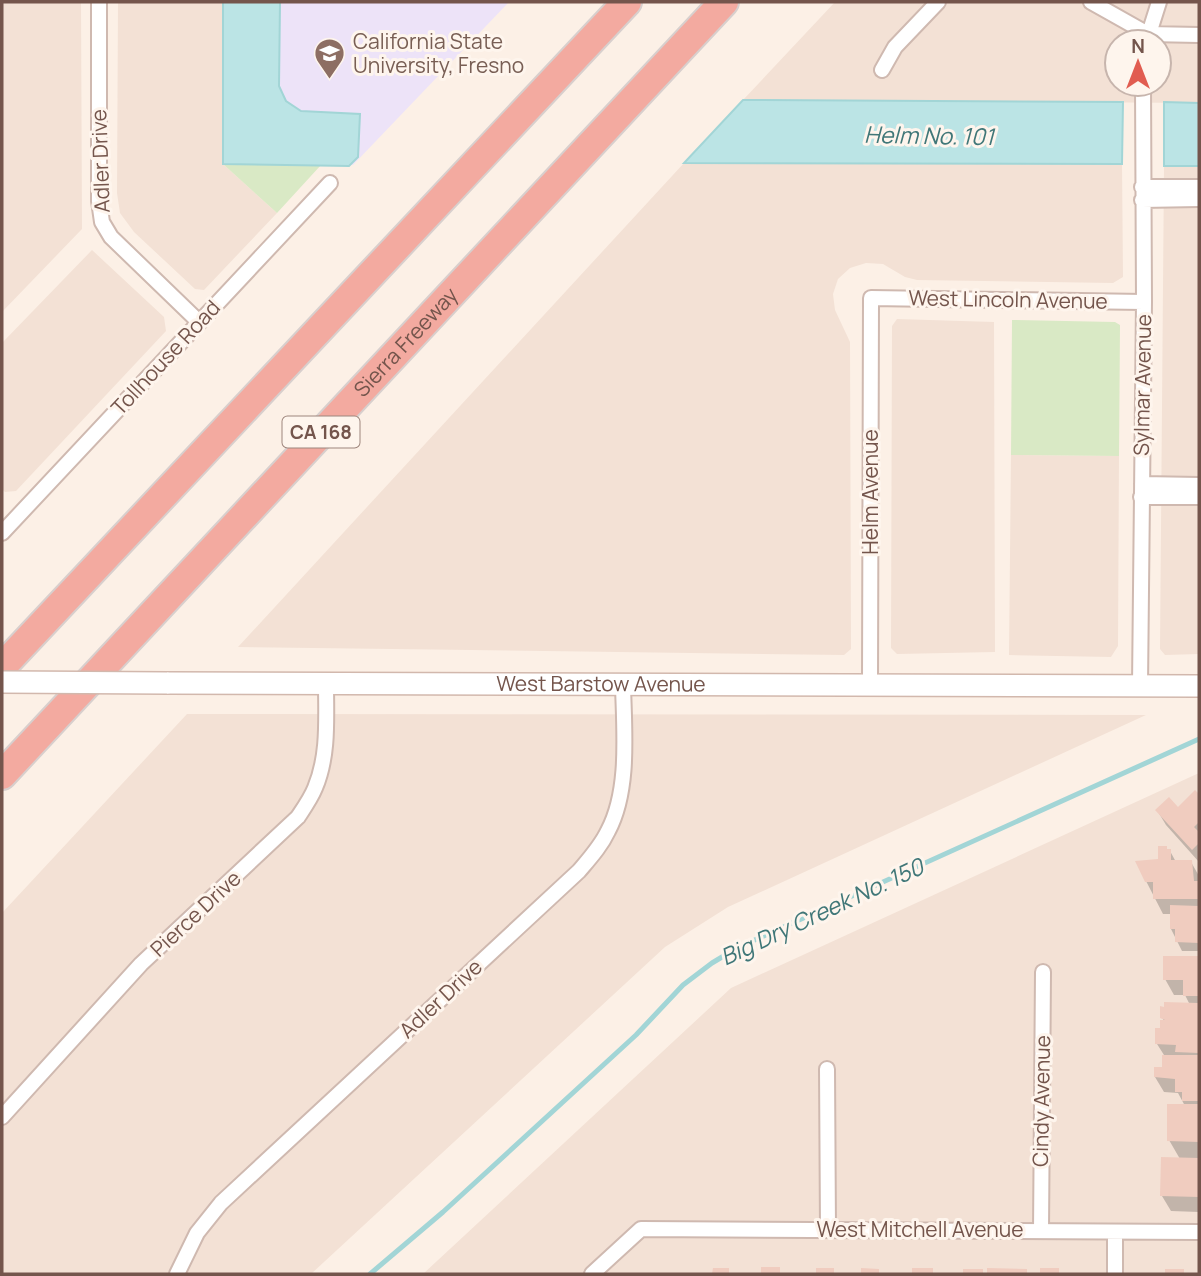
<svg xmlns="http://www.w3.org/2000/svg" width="1201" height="1276" viewBox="0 0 1201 1276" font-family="Manrope,sans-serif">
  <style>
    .residential { fill: #f3e1d5; fill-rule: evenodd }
    .education { fill: #ede3f8 }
    .green { fill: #d9e9c5 }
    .water { fill: #bbe4e5; stroke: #a2d5d6; stroke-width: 2 }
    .shadow { fill: #0003 }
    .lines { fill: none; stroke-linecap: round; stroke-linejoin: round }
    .stream { stroke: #a2d5d6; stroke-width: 5 }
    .building { fill: #f0ccbf }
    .street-casing { stroke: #cfb9b0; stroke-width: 18 }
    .secondary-casing { stroke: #d2b8ad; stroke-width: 24 }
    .highway-casing { stroke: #d8cfcd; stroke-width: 32 }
    .street { stroke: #fff; stroke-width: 14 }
    .secondary { stroke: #fff; stroke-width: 21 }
    .highway { stroke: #f3aaa0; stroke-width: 28 }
    .secondary-bridge-casing { stroke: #d2b8ad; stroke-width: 24; stroke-linecap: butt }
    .secondary-bridge { stroke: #fff; stroke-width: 21 }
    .labels { text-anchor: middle; stroke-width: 6; stroke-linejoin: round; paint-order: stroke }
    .shield { fill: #fef5ed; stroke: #9d857c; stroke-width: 2 }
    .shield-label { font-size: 19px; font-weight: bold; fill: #74554c }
    .education-label { font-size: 21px; fill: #785e54; stroke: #fef5ed; text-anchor: start }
    .street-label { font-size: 21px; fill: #74554c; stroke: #fef5ed }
    .water-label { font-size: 23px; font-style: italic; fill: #407778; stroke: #fef5ed }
  </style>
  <rect width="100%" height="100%" fill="#fcf0e6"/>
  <path class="residential" d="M2,2H81L82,229L2,312Z
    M118,2H223V164L277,213L204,290L195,289L134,232L120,213L117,193Z
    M835,2H1199V103L743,100ZM1117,42H1159V84H1117Z
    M684,163L1122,164L1123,277L1113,283L917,280L905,277L883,264L866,263L850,268L838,279L833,294L835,310L850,342L851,649L844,655L238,647Z
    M1164,166H1199V654L1165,655L1160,649Z
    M92,250L164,317L166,331L16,491L5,492L2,489V343Z
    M897,319L994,322L995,652L897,654L891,648L892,326Z
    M1011,455L1119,456L1118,646L1111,657L1009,655Z
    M187,714L1146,715L728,907L665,947L311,1274H2V913Z
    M1199,773V1274H423L731,988Z"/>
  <path class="education" d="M227,2H509L353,165L323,162L228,160Z"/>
  <path class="green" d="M223,164L321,165L277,213Z
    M1012,320L1115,322L1120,325L1119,456L1011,455Z"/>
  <path class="water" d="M223,2H280L279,86L286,101L301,111L360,114L358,157L349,166L223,164Z
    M743,100L1123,102L1122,164L684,163Z
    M1164,102L1199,103V166H1164Z"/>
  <path class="shadow" d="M1195,793L1199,797V862L1166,825L1157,810L1178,809Z
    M1168,851H1170L1176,862H1191L1199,876V951H1182L1171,929L1172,914H1163L1146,881Z
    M1165,958H1199V1212L1171,1211L1162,1196L1180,1159L1169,1140L1185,1106L1178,1093L1164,1092L1155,1077L1163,1069L1164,1055L1157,1044L1164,1021L1162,1017L1190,1005L1185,995H1174L1165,979Z"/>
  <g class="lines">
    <path class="stream" d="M370,1274L443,1212L636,1035L683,985L712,963L737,948L1199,739"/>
  </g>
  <path class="building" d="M1195,790L1199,794V822L1194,827L1199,832V843L1192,850L1155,810L1169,797L1178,807Z
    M1158,846H1167V849H1171V860H1192L1194,881H1199V899H1153V882H1145L1135,861L1158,859Z
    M1170,905L1199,906V943L1175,942V929H1170Z
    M1163,956H1199V996H1183V980H1163Z
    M1164,1002L1198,1003L1199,1053L1175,1052L1176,1045L1155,1044V1028H1160V1020H1165L1160,1018V1006L1164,1007Z
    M1162,1055H1199V1101H1182V1092H1175V1079L1154,1077V1067H1162Z
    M1167,1104H1199V1142L1167,1141Z
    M1161,1157L1199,1158V1197L1160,1196Z
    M761,1267H780V1274H761Z
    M713,1268H729V1274H712Z
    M816,1268H834V1274H816Z
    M861,1268L879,1269V1274H861Z
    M912,1268H933V1274H912Z
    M987,1268L1027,1269V1274H987Z
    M1040,1268H1059V1274H1040Z
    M963,1269H983V1274H963Z
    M1165,1269H1184V1274H1165Z"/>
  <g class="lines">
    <defs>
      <path id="street" d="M99,2V201L102,222L111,237L199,322
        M1091,2L1148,34L1199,35
        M1147,40L1159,2
        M882,70L895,47L938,2
        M1142,187H1199
        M1142,200L1199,199
        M1142,484L1199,485
        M1141,497H1199
        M2,533L330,183
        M870,685L871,298L1144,302
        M1140,686L1144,302L1143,84
        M827,1069L828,1230
        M2,1117L141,964L298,817C304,808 311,798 315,788C329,755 326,718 326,683
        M1041,1231L1043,972
        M177,1274L197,1233L221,1203L579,871C590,858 601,846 608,831C630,790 624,730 623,685
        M592,1274L641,1229L1199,1232
        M1115,1274V1232"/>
      <g id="secondary">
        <path id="s1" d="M167,683L1199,686"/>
      </g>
      <g id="highway">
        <path d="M2,667L627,2"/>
        <path id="s2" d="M2,775L724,2"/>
      </g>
    </defs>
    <use href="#street" class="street-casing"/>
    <use href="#secondary" class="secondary-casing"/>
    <use href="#highway" class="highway-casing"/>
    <use href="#street" class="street"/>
    <use href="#secondary" class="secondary"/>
    <use href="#highway" class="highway"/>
    <defs>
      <path id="secondary-bridge" d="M2,682L167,683"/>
    </defs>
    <use href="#secondary-bridge" class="secondary-bridge-casing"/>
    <use href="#secondary-bridge" class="secondary-bridge"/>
  </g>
  <defs>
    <symbol id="university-pin" viewBox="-11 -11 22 30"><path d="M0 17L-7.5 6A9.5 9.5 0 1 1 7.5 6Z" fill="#8d6e63" stroke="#fef5ed"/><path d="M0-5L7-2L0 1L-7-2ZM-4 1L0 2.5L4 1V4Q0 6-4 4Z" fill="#fff"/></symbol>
  </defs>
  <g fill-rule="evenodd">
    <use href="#university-pin" x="312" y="36" width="35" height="47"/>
  </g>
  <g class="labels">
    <rect class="shield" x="282.5" y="416.5" width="77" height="31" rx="5"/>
    <g class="shield-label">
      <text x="321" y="439">CA 168</text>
    </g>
    <g class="education-label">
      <text x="353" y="49">California State<tspan x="353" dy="24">University, Fresno</tspan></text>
    </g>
    <g class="street-label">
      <text transform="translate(101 161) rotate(-92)" y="7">Adler Drive</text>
      <text transform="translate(1008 300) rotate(1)" y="7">West Lincoln Avenue</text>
      <text dy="7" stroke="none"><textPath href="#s2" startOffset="592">Sierra Freeway</textPath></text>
      <text transform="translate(166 358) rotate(-47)" y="7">Tollhouse Road</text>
      <text transform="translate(1143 385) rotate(-89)" y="7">Sylmar Avenue</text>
      <text transform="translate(871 492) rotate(-90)" y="7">Helm Avenue</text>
      <text dy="7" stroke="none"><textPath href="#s1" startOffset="434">West Barstow Avenue</textPath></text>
      <text transform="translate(196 914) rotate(-43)" y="7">Pierce Drive</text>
      <text transform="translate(441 999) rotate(-43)" y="7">Adler Drive</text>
      <text transform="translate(1042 1101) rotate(-89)" y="7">Cindy Avenue</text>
      <text x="920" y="1237">West Mitchell Avenue</text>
    </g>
    <g class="water-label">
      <text transform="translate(929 136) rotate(1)" y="8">Helm No. 101</text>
      <text transform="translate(822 912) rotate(-25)" y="8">Big Dry Creek No. 150</text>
    </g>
  </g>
  <rect width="1201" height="1276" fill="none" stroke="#74554c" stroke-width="7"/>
  <g transform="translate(1138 63)"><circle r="33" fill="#fef5ed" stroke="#c7b5ad" stroke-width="2"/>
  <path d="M0-5L12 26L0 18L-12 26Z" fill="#e15c50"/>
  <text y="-10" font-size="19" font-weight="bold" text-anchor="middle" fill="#74554c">N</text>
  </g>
</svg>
